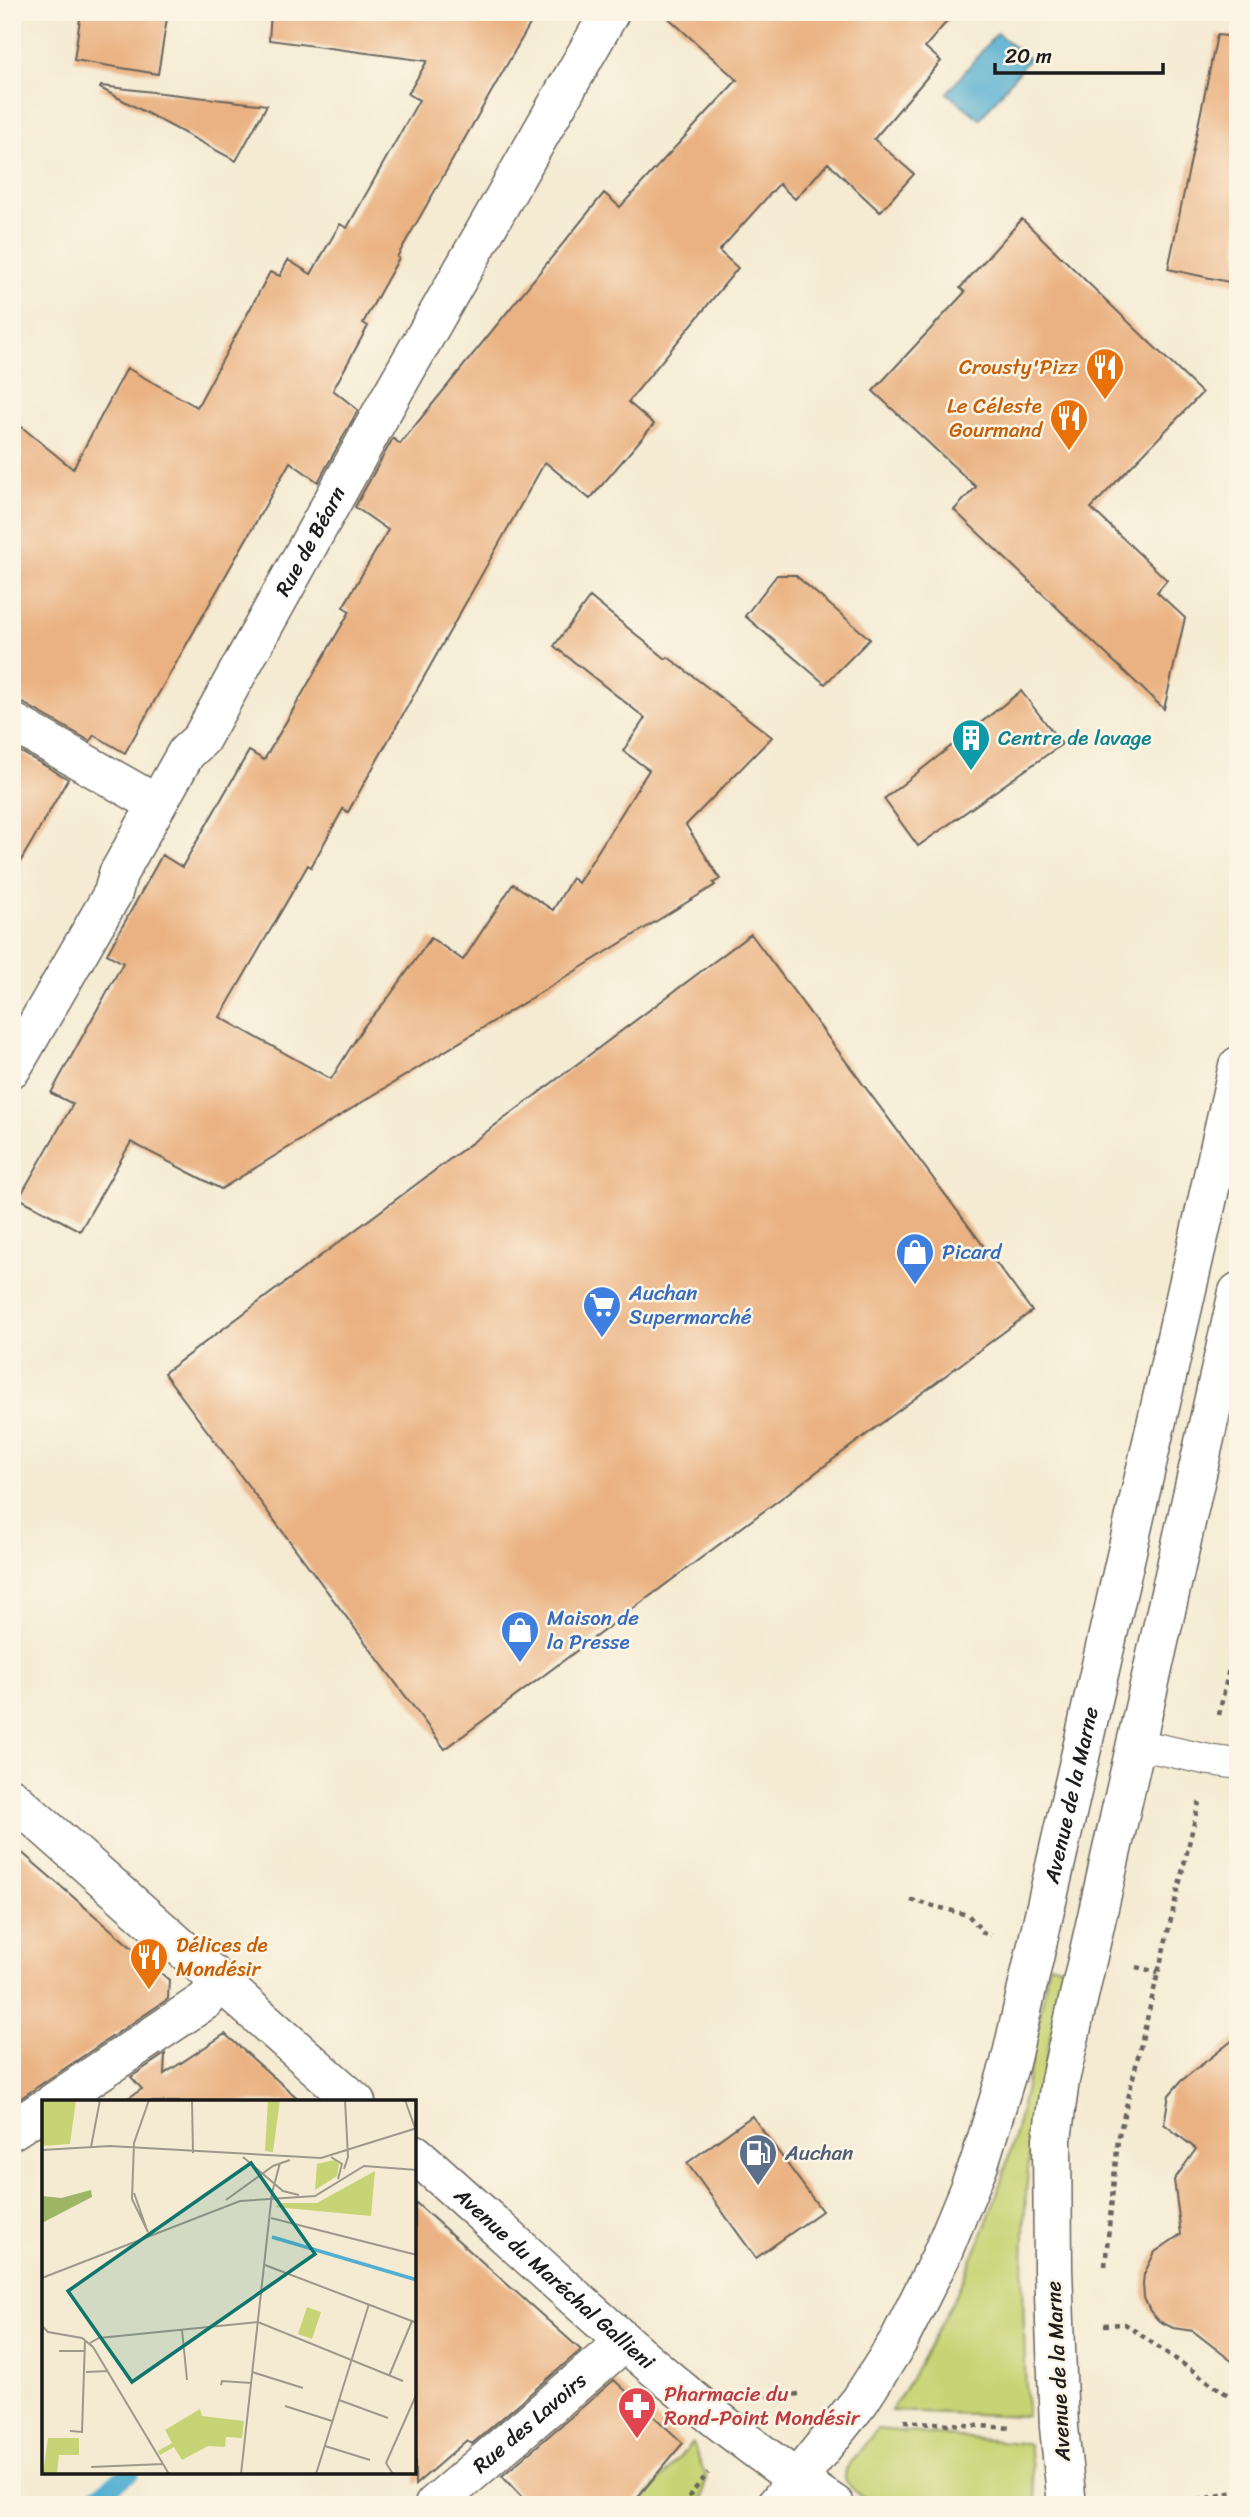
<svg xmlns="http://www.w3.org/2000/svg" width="1250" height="2517" viewBox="0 0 1250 2517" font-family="Sriracha,sans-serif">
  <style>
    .green { fill: #c7d475; stroke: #727848; stroke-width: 2 }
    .water { fill: #53afd1; stroke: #386676; stroke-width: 2 }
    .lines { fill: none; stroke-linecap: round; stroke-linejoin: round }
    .stream { stroke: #53afd1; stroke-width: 18 }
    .building { fill: #eab282 }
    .lane-casing { stroke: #68645c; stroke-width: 32 }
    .street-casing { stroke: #68645c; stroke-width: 41 }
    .secondary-casing { stroke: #68645c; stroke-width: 41 }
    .path { stroke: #68645c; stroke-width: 4.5; stroke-dasharray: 5 5; stroke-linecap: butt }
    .lane { stroke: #fff; stroke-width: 30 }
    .street { stroke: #fff; stroke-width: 38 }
    .secondary { stroke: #fff; stroke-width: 38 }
    .labels { text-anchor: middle; stroke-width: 5; stroke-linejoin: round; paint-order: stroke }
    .food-label { font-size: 21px; fill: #c56008; stroke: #fcf5e5; text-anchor: end }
    .street-label { font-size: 21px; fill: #1c1c1c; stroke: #fcf5e5 }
    .culture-label { font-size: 21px; fill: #0d838f; stroke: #fcf5e5; text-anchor: start }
    .shop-label { font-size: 21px; fill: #366cbe; stroke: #fcf5e5; text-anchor: start }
    .service-label { font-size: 21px; fill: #4e5e75; stroke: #fcf5e5; text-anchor: start }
    .health-label { font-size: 21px; fill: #be3a42; stroke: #fcf5e5; text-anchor: start }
    .inset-river { fill: none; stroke: #53afd1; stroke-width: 3.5 }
    .inset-road { fill: none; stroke: #9e988a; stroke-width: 2 }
    .view { fill: #0f766e; fill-opacity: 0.15; stroke: #0f766e; stroke-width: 3.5 }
    .inset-edge { fill: none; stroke: #1c1c1c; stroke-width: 3.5 }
  </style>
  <rect width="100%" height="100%" fill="#fcf5e5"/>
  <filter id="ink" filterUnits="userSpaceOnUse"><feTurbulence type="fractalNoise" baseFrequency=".0143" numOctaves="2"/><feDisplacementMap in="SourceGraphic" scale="14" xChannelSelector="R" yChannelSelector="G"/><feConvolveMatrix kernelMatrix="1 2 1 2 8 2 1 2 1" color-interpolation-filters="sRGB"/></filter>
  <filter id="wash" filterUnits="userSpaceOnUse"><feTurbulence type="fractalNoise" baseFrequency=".00686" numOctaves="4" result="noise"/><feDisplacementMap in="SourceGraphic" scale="28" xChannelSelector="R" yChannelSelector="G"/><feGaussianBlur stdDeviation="1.57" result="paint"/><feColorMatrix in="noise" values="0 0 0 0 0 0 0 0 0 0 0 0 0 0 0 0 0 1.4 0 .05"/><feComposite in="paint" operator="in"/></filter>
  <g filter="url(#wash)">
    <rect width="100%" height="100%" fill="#f5ebd3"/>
    <path class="green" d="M1049,1963L1067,1968C1055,2021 1041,2075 1033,2129C1019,2224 1023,2320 1027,2416L891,2411C939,2336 980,2252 1006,2166C1026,2100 1037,2031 1049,1963Z
      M877,2429L1029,2444L1036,2505H881C865,2499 854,2494 845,2479L846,2469Z
      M692,2443L706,2476L702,2505H639Z"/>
    <path class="water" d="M997,33L1029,59L980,119L947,93Z"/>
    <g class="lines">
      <path class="stream" d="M84,2505L130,2473"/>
    </g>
    <g id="blocks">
      <path class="building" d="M81,12H168L158,74L74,60Z
        M271,12H537L397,257L399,258L363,323L368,326L333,390L358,410L318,482L290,462L125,753L94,735L90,741L23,703L12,700V419L73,469L127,368L197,407L270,272L280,276L288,260L311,274L340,224L347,228L419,100L408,94L427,61L269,40Z
        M662,12H955L925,47L941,61L874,139L914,174L880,212L828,163L795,199L779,184L719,251L738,268L628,402L654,424L590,499L545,462L348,812L343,809L311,867L308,865L220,1017L331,1079L364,1026L389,997L431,938L463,960L513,884L553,910L572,878L578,883L649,770L623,751L645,718L554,646L590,597L666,659L668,657L772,737L686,825L720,879L713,883L715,885L221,1189L131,1142L80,1231L19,1198L73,1104L51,1093L123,963L107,954L162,855L182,867L249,751L264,760L350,611L343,607L388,530L355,507L393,438L400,444L604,193L620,207L737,80Z
        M1217,35L1238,37V284L1168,269Z
        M101,86L267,105L236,161L100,88Z
        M1022,219L1202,393L1091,508L1167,580L1157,592L1185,618L1164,709L954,510L976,487L873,391L965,292L960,288Z
        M777,575H795L870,639L825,684L745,616Z
        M1021,691L1062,744L918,846L884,799Z
        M12,747L68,779L12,876Z
        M751,934L1032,1311L445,1749L164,1373Z
        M12,1844L169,1980L168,1999L12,2104Z
        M225,2034L302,2102H122L142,2089L131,2077L165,2054L164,2074Z
        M1238,2036V2366L1193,2331L1173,2328L1159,2321L1150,2311L1144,2298L1143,2284L1144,2274L1155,2252L1181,2234L1174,2180L1196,2149L1164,2124L1169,2095L1181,2081Z
        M752,2116L822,2211L756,2258L687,2163Z
        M415,2202L581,2350L472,2444L467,2440L415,2485Z
        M614,2380L683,2443L631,2505H529L502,2476Z"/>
    </g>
  </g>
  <g filter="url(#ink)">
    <use href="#blocks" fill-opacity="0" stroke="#68645c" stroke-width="2"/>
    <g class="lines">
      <defs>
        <path id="lane" d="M1136,1744L1209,1760L1238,1764"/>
        <g id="street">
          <path d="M12,722L157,804"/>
          <path id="s1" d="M12,1068L113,893L118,874L186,753L201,739L387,403L610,12"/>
          <path d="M12,1798L356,2102"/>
          <path d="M54,2102L206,2000L219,1982"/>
          <path d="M12,2130L44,2109"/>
          <path id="s2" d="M415,2154C552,2274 682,2405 835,2505"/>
          <path id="s3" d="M434,2505L609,2355L622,2340"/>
        </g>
        <g id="secondary">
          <path id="s4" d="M776,2505L860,2401L899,2340L941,2256L979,2164L1010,2063L1238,1066"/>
          <path d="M1067,2505L1059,2427L1053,2269L1052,2139L1060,2080L1238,1292"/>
        </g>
      </defs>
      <use href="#lane" class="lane-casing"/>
      <use href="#street" class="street-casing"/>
      <use href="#secondary" class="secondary-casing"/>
      <path class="path" d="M1219,1715L1238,1627
        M911,1900L968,1915L984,1933L991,1935
        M1136,1967L1158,1972
        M1105,2266L1118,2140L1199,1802
        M1104,2325L1125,2324L1238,2402
        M768,2398L774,2391L784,2395L801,2394
        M904,2421L1011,2428
        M682,2505L708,2473
        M1178,2505L1238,2491"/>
      <use href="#lane" class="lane"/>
      <use href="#street" class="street"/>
      <use href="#secondary" class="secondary"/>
    </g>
  </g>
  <defs>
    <symbol id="restaurant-pin" viewBox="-11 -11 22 30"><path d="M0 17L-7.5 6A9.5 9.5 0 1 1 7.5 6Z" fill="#e8710a" stroke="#fcf5e5"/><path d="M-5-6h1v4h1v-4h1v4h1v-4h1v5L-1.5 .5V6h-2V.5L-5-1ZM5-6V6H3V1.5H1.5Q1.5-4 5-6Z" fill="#fff"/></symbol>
    <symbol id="building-pin" viewBox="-11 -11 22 30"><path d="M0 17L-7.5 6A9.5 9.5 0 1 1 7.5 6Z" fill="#0f9aa8" stroke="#fcf5e5"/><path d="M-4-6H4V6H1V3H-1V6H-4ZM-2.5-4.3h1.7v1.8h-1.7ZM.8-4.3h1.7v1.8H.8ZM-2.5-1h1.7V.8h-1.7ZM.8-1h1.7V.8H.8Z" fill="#fff"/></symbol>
    <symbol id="shop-pin" viewBox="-11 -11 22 30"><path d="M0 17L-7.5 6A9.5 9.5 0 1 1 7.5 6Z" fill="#3f7fe0" stroke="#fcf5e5"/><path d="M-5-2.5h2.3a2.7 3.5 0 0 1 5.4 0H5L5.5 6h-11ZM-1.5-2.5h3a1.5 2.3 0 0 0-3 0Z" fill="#fff"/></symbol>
    <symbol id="supermarket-pin" viewBox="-11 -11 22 30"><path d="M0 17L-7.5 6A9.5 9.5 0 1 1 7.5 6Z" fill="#3f7fe0" stroke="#fcf5e5"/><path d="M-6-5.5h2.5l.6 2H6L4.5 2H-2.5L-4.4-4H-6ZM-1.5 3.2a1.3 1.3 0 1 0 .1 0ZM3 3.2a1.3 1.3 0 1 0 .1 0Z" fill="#fff"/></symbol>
    <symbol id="fuel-pin" viewBox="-11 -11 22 30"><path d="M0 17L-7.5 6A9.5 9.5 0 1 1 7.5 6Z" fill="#5c6f8a" stroke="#fcf5e5"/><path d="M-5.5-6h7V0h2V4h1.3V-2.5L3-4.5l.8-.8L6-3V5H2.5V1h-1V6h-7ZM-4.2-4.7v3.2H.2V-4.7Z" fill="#fff"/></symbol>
    <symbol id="pharmacy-pin" viewBox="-11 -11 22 30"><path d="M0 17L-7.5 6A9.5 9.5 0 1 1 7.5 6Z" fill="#e0444e" stroke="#fcf5e5"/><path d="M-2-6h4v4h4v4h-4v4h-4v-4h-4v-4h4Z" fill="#fff"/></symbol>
  </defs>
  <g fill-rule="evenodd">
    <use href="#restaurant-pin" x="1083" y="345" width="44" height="60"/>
    <use href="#restaurant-pin" x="1047" y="396" width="44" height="60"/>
    <use href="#building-pin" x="949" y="716" width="44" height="60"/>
    <use href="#shop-pin" x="893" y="1230" width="44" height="60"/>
    <use href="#supermarket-pin" x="580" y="1283" width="44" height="60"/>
    <use href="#shop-pin" x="498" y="1608" width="44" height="60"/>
    <use href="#restaurant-pin" x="127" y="1935" width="44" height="60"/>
    <use href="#fuel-pin" x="736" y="2131" width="44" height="60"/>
    <use href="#pharmacy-pin" x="615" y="2384" width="44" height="60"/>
  </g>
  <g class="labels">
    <g class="food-label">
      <text x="1078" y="374">Crousty'Pizz</text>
      <text x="1042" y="413">Le Céleste<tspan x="1042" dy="24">Gourmand</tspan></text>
      <text x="176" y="1952" text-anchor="start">Délices de<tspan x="176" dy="24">Mondésir</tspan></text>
    </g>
    <g class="street-label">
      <text dy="7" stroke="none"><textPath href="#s1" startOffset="607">Rue de Béarn</textPath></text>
      <text dy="7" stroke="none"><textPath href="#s4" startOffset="780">Avenue de la Marne</textPath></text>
      <text dy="7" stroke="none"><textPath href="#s2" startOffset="187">Avenue du Maréchal Gallieni</textPath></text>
      <text transform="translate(1058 2371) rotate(-93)" y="7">Avenue de la Marne</text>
      <text dy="7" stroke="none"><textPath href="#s3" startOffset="126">Rue des Lavoirs</textPath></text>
    </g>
    <g class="culture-label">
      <text x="998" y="745">Centre de lavage</text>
    </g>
    <g class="shop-label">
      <text x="942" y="1259">Picard</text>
      <text x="629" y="1300">Auchan<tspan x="629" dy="24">Supermarché</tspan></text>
      <text x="547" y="1625">Maison de<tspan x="547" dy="24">la Presse</tspan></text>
    </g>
    <g class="service-label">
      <text x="785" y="2160">Auchan</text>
    </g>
    <g class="health-label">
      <text x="664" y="2401">Pharmacie du<tspan x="664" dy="24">Rond-Point Mondésir</tspan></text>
    </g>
  </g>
  <g transform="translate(42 2100)">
    <rect width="374" height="374" fill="#f5ebd3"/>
    <path d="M0,0H34L28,44L0,46ZM226,0H238L231,52L223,51ZM292,60L297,64L295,76L273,90L275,64ZM333,71L329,116L233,107L238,103H275ZM265,207L279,212L270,239L256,234ZM158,309L160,316L202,321L200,338L184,337L183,347L166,346L140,360L132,347L118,355L116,351L130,343L123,330ZM6,338H37V355H17L15,374H1Z" fill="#c7d475"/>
    <path d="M49,90L50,97L0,123V96L19,98Z" fill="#9db666"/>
    <path class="inset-river" d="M230,137L375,180"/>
    <path class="inset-road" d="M150,0L151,53M363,0L373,28M49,47L58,0M0,50L68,46L279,58L375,28M201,57L241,91L257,95M289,57L300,64L296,79M302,69L306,57L303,0M92,93L104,127M184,100L231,66L248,60M229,118L375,155M106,132L90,99L92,43L107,0M223,165L375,223M0,178L198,101L273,96L322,66L375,70M0,226L6,232L40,238L51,247L127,374M140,230L145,280M48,243L57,238L216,222L361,281M17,251H43M44,272L66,271M210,272L261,288M347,276L370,221M179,285L180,281L209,283M297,300L346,318M243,306L290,321M28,331L40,332L43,240M283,346L328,360M49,367L121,364M199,374L230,93L238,63M274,374L327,204M351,374L344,363L375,293"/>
    <path class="view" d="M209,63L273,154L90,282L26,191Z"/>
    <rect width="374" height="374" class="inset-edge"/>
  </g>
  <rect width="1250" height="2517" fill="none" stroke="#fcf5e5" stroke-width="42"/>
  <path d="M995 63v10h168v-10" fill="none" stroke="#1c1c1c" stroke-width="3.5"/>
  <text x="1005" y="63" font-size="21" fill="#1c1c1c" stroke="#fcf5e5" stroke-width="5" paint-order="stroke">20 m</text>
</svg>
